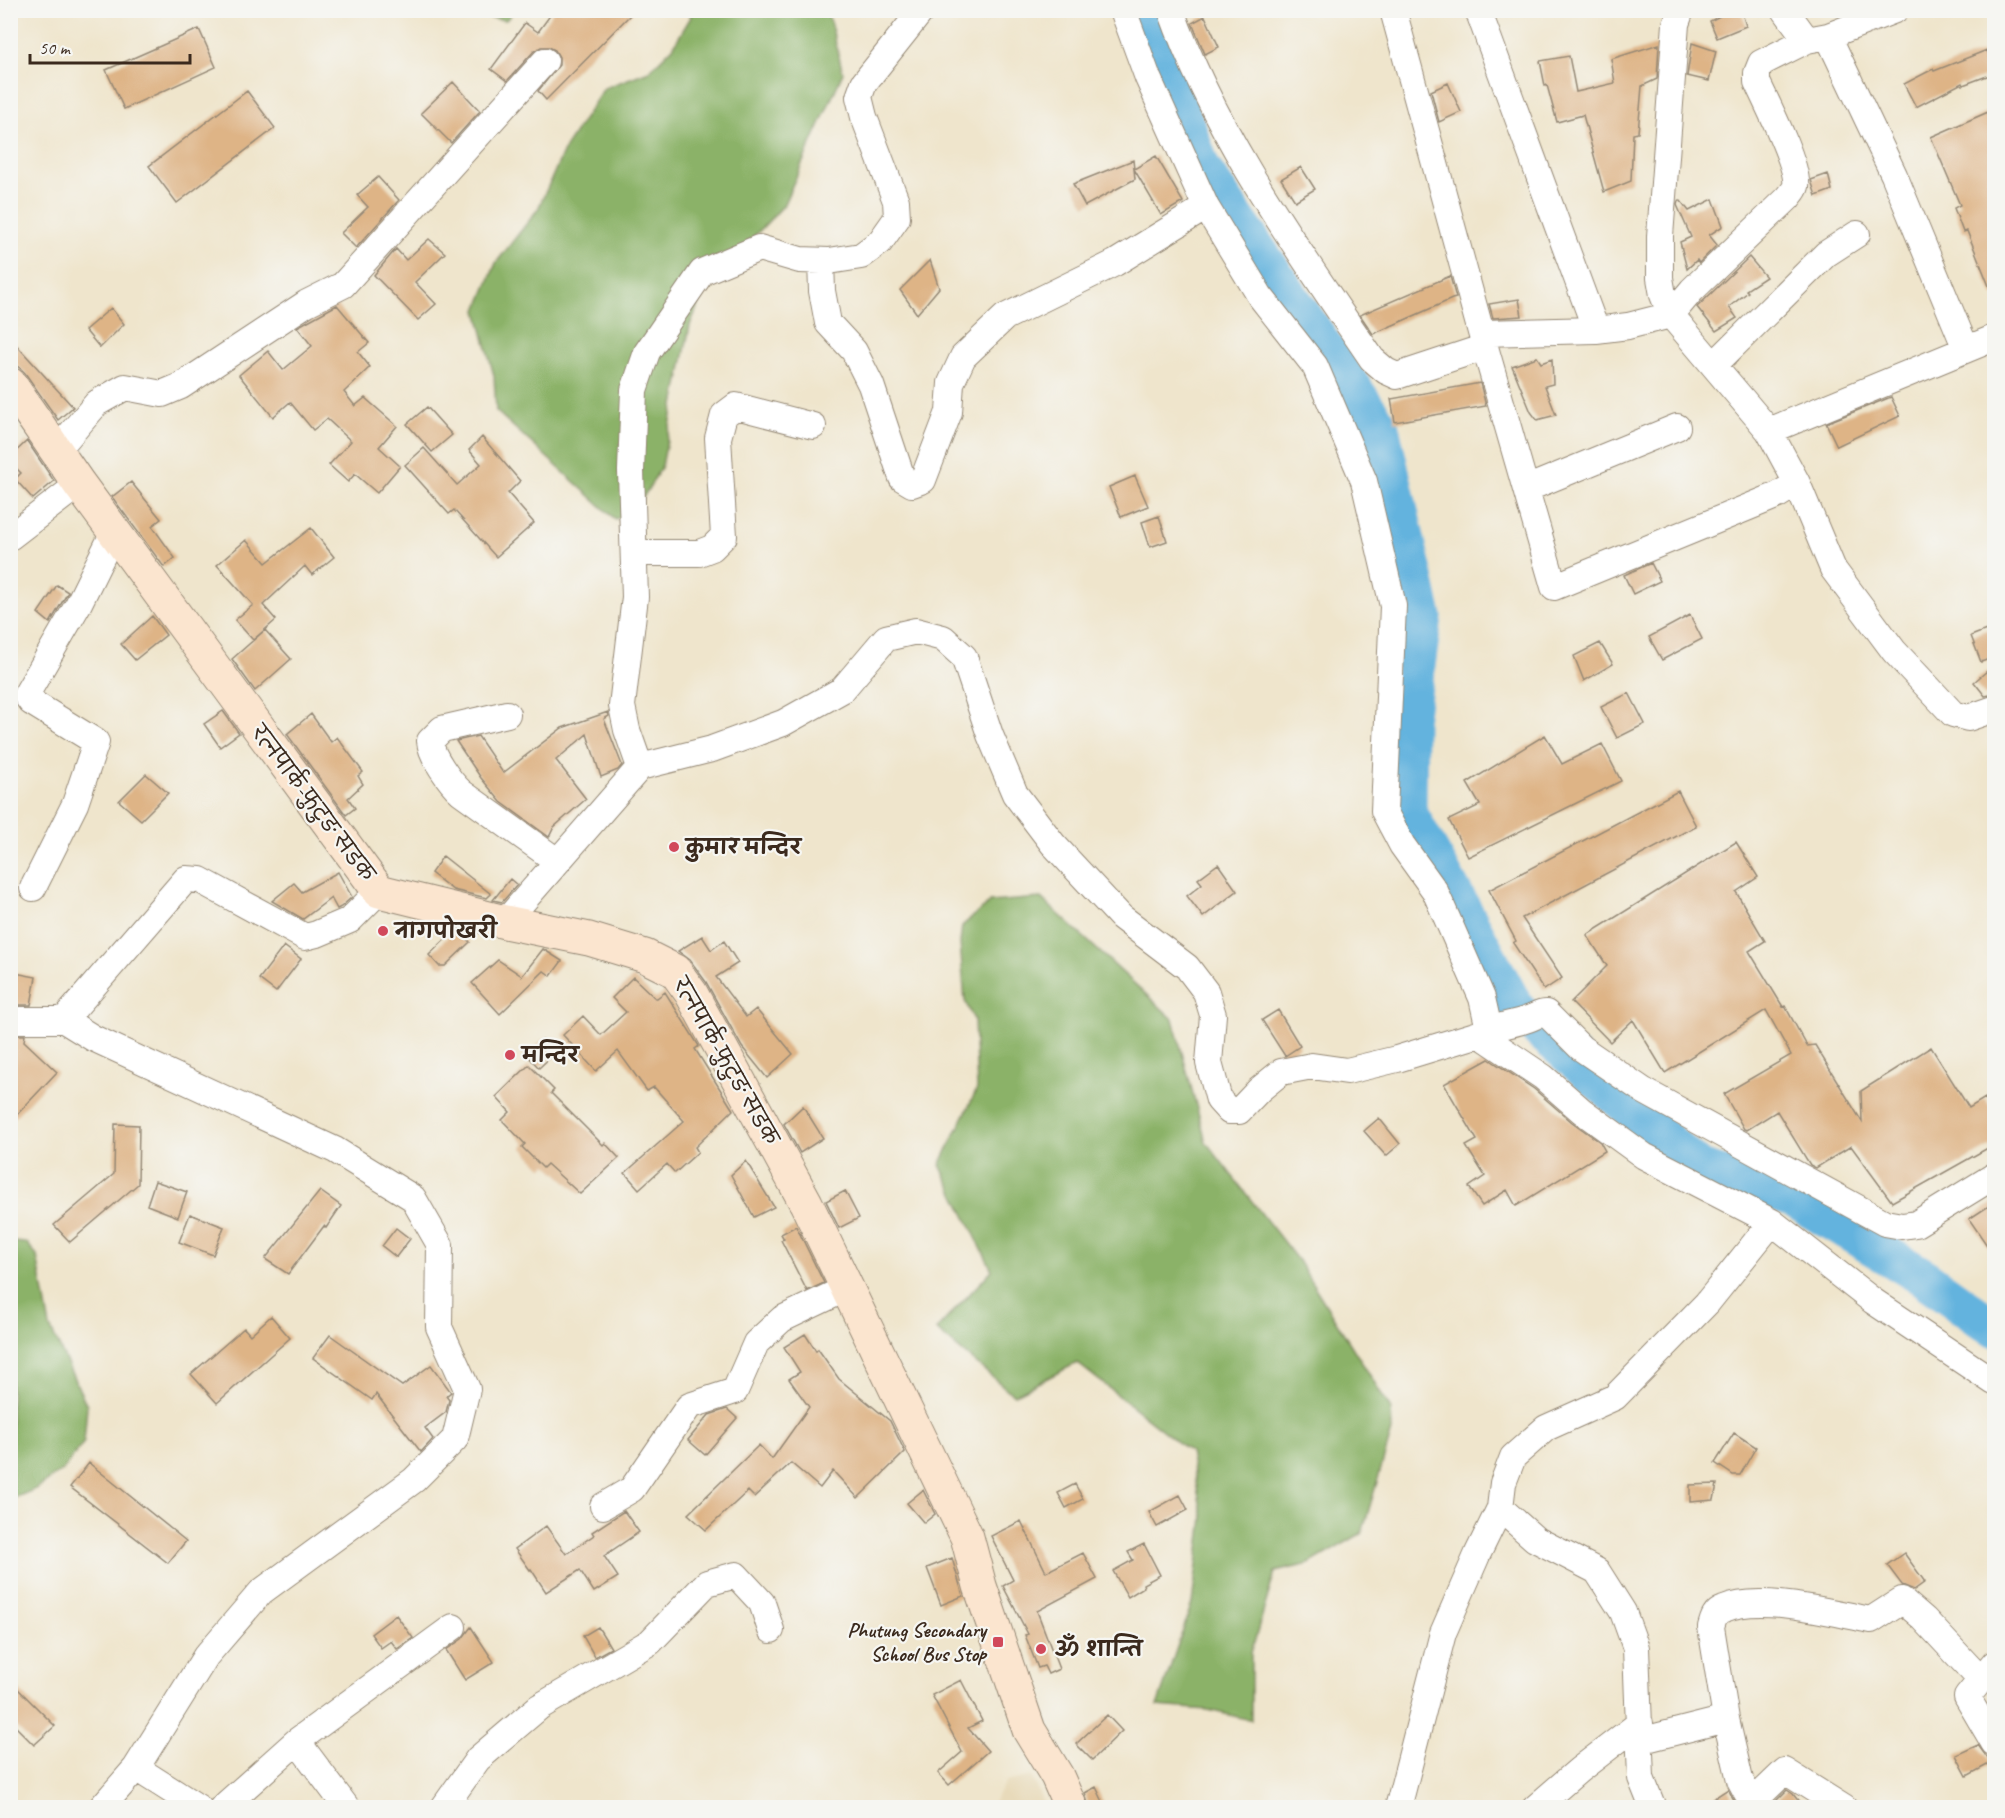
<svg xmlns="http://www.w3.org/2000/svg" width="2005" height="1818" viewBox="0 0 2005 1818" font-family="Caveat,'Playpen Sans Deva',sans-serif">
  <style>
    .built { fill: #e8daba }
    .forest { fill: #8bb268; stroke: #636e43; stroke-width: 1.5 }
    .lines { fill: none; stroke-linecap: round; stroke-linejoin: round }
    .river { stroke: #64b3de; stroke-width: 39 }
    .building { fill: #deb486 }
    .street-casing { stroke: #958875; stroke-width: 28 }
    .secondary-casing { stroke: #958875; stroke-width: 35 }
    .street { stroke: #fff; stroke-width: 26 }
    .secondary { stroke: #fbe5cf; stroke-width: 33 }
    .poi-dot { fill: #d1495b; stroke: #f6f6f2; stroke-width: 2 }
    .labels { text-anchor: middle; stroke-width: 4.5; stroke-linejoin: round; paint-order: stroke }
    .street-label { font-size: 21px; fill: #3b2a1e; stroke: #f6f6f2 }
    .poi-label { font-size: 21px; font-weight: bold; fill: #3b2a1e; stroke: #f6f6f2; text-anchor: start }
  </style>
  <rect width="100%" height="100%" fill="#f6f6f2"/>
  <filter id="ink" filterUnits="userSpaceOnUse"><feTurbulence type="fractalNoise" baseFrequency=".0167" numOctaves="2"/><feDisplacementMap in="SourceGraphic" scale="12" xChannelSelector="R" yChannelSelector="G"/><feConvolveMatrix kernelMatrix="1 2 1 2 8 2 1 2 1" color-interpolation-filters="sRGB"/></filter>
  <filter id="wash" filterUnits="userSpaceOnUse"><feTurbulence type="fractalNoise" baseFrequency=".008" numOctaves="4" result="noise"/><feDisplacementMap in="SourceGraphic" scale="24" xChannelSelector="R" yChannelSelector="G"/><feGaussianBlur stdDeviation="1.35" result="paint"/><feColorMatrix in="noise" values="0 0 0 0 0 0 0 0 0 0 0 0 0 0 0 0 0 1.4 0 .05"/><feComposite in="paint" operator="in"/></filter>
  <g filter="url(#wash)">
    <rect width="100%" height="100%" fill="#efe5cc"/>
    <path class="built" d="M1031,1776L1045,1807H990L1006,1782Z"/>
    <path class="forest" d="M464,11H514L506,20L470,15Z
      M688,11H825L830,20L843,73L783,206L705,288L690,325L662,466L633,514L615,519L496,411L494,376L477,310L496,263L538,209L566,146L604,88L649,71L673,47L691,17Z
      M1041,898L1173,1019L1206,1142L1299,1262L1391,1409L1392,1431L1362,1533L1309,1564L1275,1572L1251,1653V1720L1208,1710L1157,1706L1192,1603L1203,1518L1190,1452L1077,1363L1014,1395L936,1330L992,1270L940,1165L977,1089L974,1020L965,1001L960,943L962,926L990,902Z
      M11,1242L27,1243L37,1256L50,1327L87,1406L84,1442L63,1470L32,1491L11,1499Z"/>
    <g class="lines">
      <path class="river" d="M1144,10L1201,168L1380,428L1423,617L1408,720L1407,811L1468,920L1515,1008L1699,1169L1793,1198L1920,1275L1994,1328"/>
    </g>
    <g id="blocks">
      <path class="building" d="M554,10H635L546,100L538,91L559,65V57L555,50L549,47H541L534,51L507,81L491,69L525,23L538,32Z
        M1732,10H1741L1746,26L1717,38L1710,21Z
        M1205,16L1219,47L1205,54L1192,23Z
        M199,29L216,67L124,109L106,70Z
        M1692,43L1716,51L1709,81L1687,76Z
        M1659,44L1657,79L1642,86L1638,133L1633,134L1631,181L1604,192L1583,115L1557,122L1547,85L1545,86L1540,61L1569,56L1576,92L1615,83L1611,59Z
        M1987,50L1995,73L1963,85L1962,83L1916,107L1904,84L1933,69L1934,71Z
        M453,82L480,111L451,143L421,113Z
        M1448,83L1461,112L1439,122L1431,91Z
        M247,91L275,128L177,203L149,166Z
        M1995,109V296H1993L1967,231L1963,232L1954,208L1960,205L1931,137Z
        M1156,156L1183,202L1161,215L1134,169Z
        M1133,160L1135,179L1085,206L1073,184Z
        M1301,167L1315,189L1295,201L1281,179Z
        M1828,174L1832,190L1816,196L1811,180Z
        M378,177L399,200L356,248L341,233L368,207L357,195Z
        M1713,199L1723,226L1709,235L1717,245L1699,263L1697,260L1687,269L1680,242L1691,237L1677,205L1678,201L1680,200L1689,211Z
        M429,239L445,253L415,282L436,304L418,320L374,275L396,249L406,260Z
        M1749,257L1766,277L1746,290L1748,292L1729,307L1737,318L1716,331L1697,307Z
        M930,260L939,288L917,314L900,290Z
        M1450,276L1456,298L1452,299L1373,334L1360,315Z
        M1519,299L1522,316L1493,318L1489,304Z
        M337,305L369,343L358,352L370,367L344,392L355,406L365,398L397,426L379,447L400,466L377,493L355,474L348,482L329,465L351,441L327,419L313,430L290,402L273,417L239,375L268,351L283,370L312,346L297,327Z
        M111,308L124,324L100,348L85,330Z
        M10,338L73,407L58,420L25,373L19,367L10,366Z
        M1537,357L1541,363L1552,359L1553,384L1545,386L1556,415L1537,420L1531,412L1512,366Z
        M1480,383L1486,406L1395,422L1391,399Z
        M1891,397L1900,416L1837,446L1826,423Z
        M427,407L452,435L432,452L407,424Z
        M482,437L520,481L508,493L534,523L496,557L454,510L449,514L405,465L424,448L457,485L481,464L469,450Z
        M27,441L54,481L33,499L15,479L21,473L10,462V457Z
        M1135,476L1148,506L1121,517L1109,487Z
        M131,482L161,519L152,526L175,558L164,567L112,497Z
        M1159,516L1167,541L1150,547L1142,522Z
        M311,528L334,557L312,575L305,566L263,605L276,620L253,640L235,620L253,605L217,565L246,540L266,563Z
        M1651,563L1660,581L1633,594L1624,575Z
        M57,585L68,592L50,623L38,613Z
        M1690,615L1702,639L1662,660L1649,637Z
        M152,616L166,635L135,660L121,644Z
        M1989,629L1995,644V657L1981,662L1971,636Z
        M265,630L291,659L255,691L232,659Z
        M1600,643L1613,664L1584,681L1574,656Z
        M1987,671L1995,681V694L1985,696L1974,682Z
        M1629,693L1645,724L1617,738L1601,707Z
        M223,711L239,733L220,747L204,724Z
        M608,712L609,716L604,719L622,765L618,770L601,777L587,734L556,760L586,799L554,827L549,837L501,802L481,778L456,741L478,736L503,773L562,728Z
        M311,714L331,742L337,737L363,772L358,776L363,784L348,798L355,808L346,815L287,734Z
        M1545,735L1562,764L1602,744L1621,781L1468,857L1449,820L1480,805L1467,783Z
        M146,774L168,793L141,820L119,801Z
        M1678,791L1696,826L1522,918L1562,978L1544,990L1513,943L1516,941L1489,890Z
        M1736,842L1758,877L1736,892L1765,941L1749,951L1783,1007L1785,1006L1807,1046L1815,1045L1862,1122L1861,1091L1931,1047L1969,1108L1985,1098L1995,1114V1144L1892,1202L1851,1146L1816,1168L1810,1165L1777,1111L1747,1130L1744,1129L1724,1094L1791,1055L1766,1010L1665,1073L1633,1020L1610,1042L1571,1002L1607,966L1587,935Z
        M443,856L491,894L487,898L453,890L431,873Z
        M1218,864L1237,891L1203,917L1187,896L1202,884L1198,879Z
        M338,872L352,897L341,907L337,909L331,898L303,919L272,901L294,883L302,892Z
        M510,879L517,885L502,902L493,900Z
        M456,929L470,942L445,966H439L429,955Z
        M702,936L711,950L724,941L738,963L716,977L746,1017L756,1009L793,1054L767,1078L742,1047L706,982L690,960L678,951Z
        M284,946L301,959L276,992L259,979Z
        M543,949L562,961L551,976L544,971L500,1014L472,983L498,960L522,976Z
        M10,972L36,977L31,1005H10Z
        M633,977L655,998H657L665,992L699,1046L695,1049L733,1110L695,1147L698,1152L675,1173L667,1164L639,1189L625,1173L684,1121L654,1087L647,1091L618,1051L596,1071L563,1035L583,1016L601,1035L626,1012L612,998Z
        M1278,1010L1300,1046L1285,1056L1262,1020Z
        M10,1035H25L24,1041L57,1072L10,1122Z
        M543,1039L556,1052L539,1068L527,1055Z
        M1489,1059L1534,1089L1572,1122L1600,1142L1605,1151L1516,1206L1507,1190L1482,1206L1469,1187L1485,1176L1466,1146L1477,1140L1444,1084Z
        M529,1065L554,1090L551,1093L603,1145L605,1143L619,1158L580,1194L547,1164L543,1168L522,1147L525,1144L502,1120L510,1112L496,1097Z
        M803,1106L823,1138L800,1153L784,1124Z
        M1379,1118L1400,1144L1386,1156L1364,1131Z
        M115,1124L139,1125L138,1184L70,1242L54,1225L114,1174Z
        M746,1161L774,1207L754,1217L731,1175Z
        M155,1181L187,1192L178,1217L147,1205Z
        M320,1191L341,1206L326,1228L324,1226L288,1274L265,1259Z
        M845,1191L859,1218L839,1228L826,1201Z
        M1995,1202V1257L1969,1219Z
        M190,1214L224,1227L213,1255L179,1242Z
        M796,1226L824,1283L807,1291L781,1240L784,1239L781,1234Z
        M396,1228L410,1239L396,1257L382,1246Z
        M271,1316L290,1338L217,1403L191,1374L244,1328L250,1335Z
        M805,1334L816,1351L818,1349L839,1379L890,1421L905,1452L858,1498L833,1471L820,1488L791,1463L754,1497L748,1491L706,1530L688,1514L759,1445L772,1459L809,1407L789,1379L800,1372L784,1347Z
        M330,1335L402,1386L431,1365L451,1392L446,1396L449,1400L446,1412L425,1428L433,1439L421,1452L376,1394L372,1400L313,1358Z
        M727,1409L737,1418L705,1455L688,1440L709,1415Z
        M1734,1433L1756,1447L1740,1475H1733L1715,1463Z
        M89,1463L186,1541L168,1563L70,1487Z
        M1075,1484L1083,1499L1066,1508L1058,1493Z
        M1717,1484L1714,1500L1690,1502V1485Z
        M923,1490L935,1514L924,1523L907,1503Z
        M1180,1495L1188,1510L1157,1527L1149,1512Z
        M624,1511L639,1532L604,1556L618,1577L594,1592L580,1570L546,1592L531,1569L530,1570L515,1549L546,1526L566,1554L594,1535L592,1532Z
        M1021,1521L1046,1572L1083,1553L1097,1579L1037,1611L1059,1669L1048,1674L1044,1666L1038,1668L1025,1635L1028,1634L1003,1586L1013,1580L991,1536Z
        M1144,1544L1160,1575L1143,1584L1144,1587L1128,1597L1113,1571L1133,1560L1128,1552Z
        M1904,1553L1925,1582L1914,1590L1902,1585L1887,1565Z
        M952,1558L963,1596L941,1605L927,1568Z
        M396,1615L413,1638L397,1649L391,1641L381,1648L371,1634Z
        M471,1627L494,1662L465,1680L446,1650L462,1639Z
        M598,1627L611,1648L595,1657L583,1636Z
        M961,1680L982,1721L968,1728L988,1751L949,1785L938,1773L962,1752L932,1695Z
        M10,1681L55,1726L34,1745L10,1721Z
        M1107,1715L1122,1731L1092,1760L1076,1744Z
        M1978,1745L1991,1763L1967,1776L1956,1755Z
        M1096,1787L1106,1808H1089L1085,1793Z
        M1728,1789L1734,1800L1741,1808H1699Z
        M1787,1790L1793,1794L1804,1808H1769Z"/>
    </g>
  </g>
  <g filter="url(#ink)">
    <use href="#blocks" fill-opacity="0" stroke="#958875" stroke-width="1.5"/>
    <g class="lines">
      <defs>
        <path id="street" d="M1123,10L1148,78L1206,207L1260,296L1315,366L1364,481L1393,606L1384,811L1402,845L1435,891L1482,998L1489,1029
          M1171,10C1216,137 1297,248 1372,359L1386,371L1397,376L1485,347
          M1393,10L1485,347L1554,587L1778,495L1797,483L1769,431L1671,315L1663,295L1660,278V236L1676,24L1681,10
          M1478,10L1596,330L1628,326L1671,315L1692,290L1788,198C1791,194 1795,190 1796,186C1799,167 1766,101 1757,82V73L1761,63L1807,40L1828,36L1895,10
          M1785,10L1807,40
          M1828,36L1894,175L1966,349
          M821,261L822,291L828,323L854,351L871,385L902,478L912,484L923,480L949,412L951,383L963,357L1005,317L1115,263L1206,207
          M1482,333L1596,330
          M1715,364L1826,254L1857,234
          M1769,431L1994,338
          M57,450L97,403L125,387L162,394L181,386L307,303L343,285L545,61
          M1797,483L1833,569L1894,651L1953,714L1968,718L1994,709
          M1526,489L1677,427
          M10,537L79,484
          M634,553H699L712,548L724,536L718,438L724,415L736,406L813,426
          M507,714L442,729L430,741C431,756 450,782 461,792L557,861
          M640,767L627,730L622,706L635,597L631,471L634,390L647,352L702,272L759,248L800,260L829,261L861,256L880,242L897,218L896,201L864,117L859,97L864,83L922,10
          M33,888L75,804L96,742L31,702L26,695L78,605L114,532
          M505,922L640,767L712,749L783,723L842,690L886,638L916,631L943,638L964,657L990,735L1015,794L1053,844L1121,917L1187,967L1206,992L1213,1015L1209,1063L1219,1100L1229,1111H1239L1259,1090L1281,1072L1312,1066L1347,1071L1397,1059L1479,1034C1495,1026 1511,1025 1528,1019C1535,1017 1539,1013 1546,1013L1581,1048L1644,1091L1885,1223L1902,1226L1916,1224L1994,1176
          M10,1020H64L186,879L200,880L305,937L317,934L350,920L379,891
          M64,1020L93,1038L335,1150L413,1198L440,1245L439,1327L467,1389L455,1439L414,1480L261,1592L206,1656L136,1768L101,1808
          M1479,1034L1543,1077L1582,1111L1644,1156L1772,1222L1873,1301L1994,1382
          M603,1506L632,1489L689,1406L735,1391L756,1343L782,1319L847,1288
          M1500,1508L1535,1539L1597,1571L1623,1612L1636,1648L1641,1778L1653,1808
          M1994,1664L1967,1697L1994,1743
          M1639,1741L1726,1719
          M136,1768L199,1808
          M444,1807L478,1759L539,1707L650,1642L707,1583L736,1575L762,1603L771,1630
          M222,1808L297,1741
          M347,1808L297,1741L453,1627
          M1398,1808L1443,1633L1478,1553L1500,1508L1503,1483L1513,1457L1546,1428L1615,1397L1707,1303L1772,1222
          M1535,1808L1579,1770L1640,1723
          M1844,1808L1785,1771L1758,1797L1747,1793L1740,1780L1726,1719L1711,1627C1713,1619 1715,1612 1724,1609C1761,1593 1832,1613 1871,1620L1902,1600L1924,1619L1981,1680"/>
        <path id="secondary" d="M10,384L79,484L379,891L505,922L589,939L645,956L675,971L691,993L806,1203L967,1537L980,1586L1029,1730L1057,1776L1071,1808"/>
      </defs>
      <use href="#street" class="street-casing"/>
      <use href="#secondary" class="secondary-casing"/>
      <use href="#street" class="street"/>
      <use href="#secondary" class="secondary"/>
    </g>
  </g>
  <g class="poi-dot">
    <circle cx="674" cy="847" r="6"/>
    <circle cx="383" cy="931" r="6"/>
    <circle cx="510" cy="1055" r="6"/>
    <rect x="992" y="1636" width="12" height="12" rx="3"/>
    <circle cx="1041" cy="1649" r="6"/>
  </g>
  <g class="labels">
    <g class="street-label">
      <text transform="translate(313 803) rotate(53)" y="7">रत्नपार्क-फुटुङ सडक</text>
      <text transform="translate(726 1061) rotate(60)" y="7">रत्नपार्क-फुटुङ सडक</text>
    </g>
    <g class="poi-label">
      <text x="686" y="854">कुमार मन्दिर</text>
      <text x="395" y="938">नागपोखरी</text>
      <text x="522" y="1062">मन्दिर</text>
      <text x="986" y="1637" text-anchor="end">Phutung Secondary<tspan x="986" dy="24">School Bus Stop</tspan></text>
      <text x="1053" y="1656">ॐ शान्ति</text>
    </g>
  </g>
  <rect width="2005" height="1818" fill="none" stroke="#f6f6f2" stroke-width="36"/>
  <path d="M30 54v9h160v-9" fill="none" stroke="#3b2a1e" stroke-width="3"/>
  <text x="39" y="54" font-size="18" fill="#3b2a1e" stroke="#f6f6f2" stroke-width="4.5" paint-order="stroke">50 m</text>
</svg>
